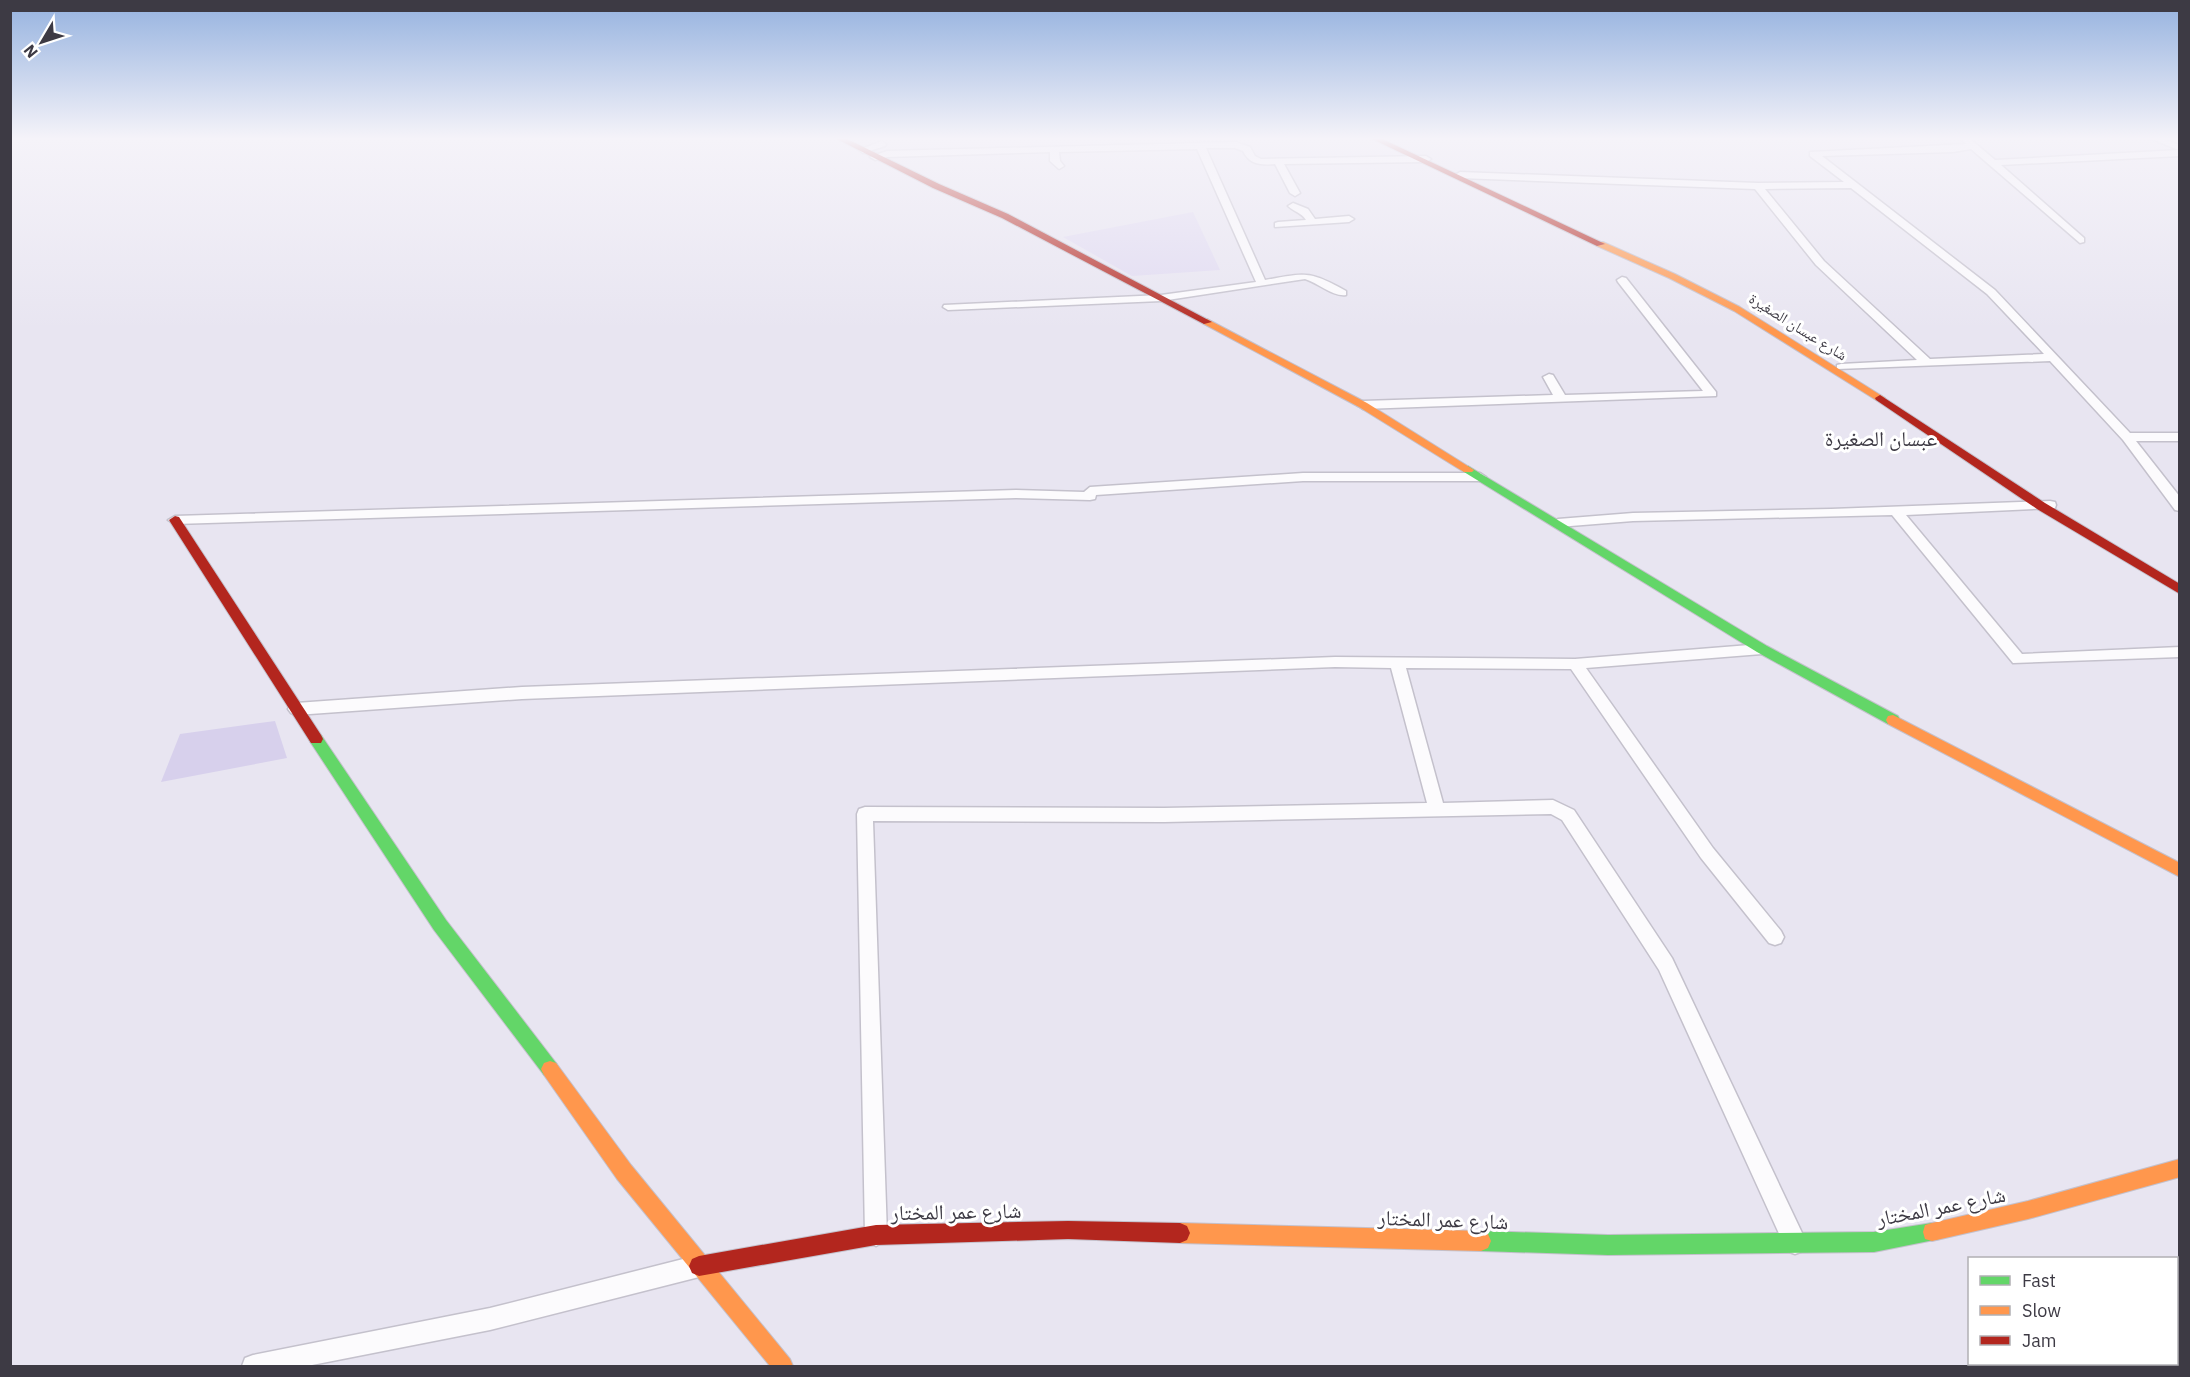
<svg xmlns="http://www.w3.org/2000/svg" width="2190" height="1377" viewBox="0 0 2190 1377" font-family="'IBM Plex Sans','Noto Naskh Arabic',sans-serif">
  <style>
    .built { fill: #e0daf1 }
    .green { fill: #d7d0ec }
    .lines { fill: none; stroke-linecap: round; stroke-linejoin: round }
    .street-casing { stroke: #c4c1cc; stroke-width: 3 }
    .fast-casing { stroke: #c4c1cc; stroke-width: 2 }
    .slow-casing { stroke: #c4c1cc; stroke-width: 2 }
    .jam-casing { stroke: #c4c1cc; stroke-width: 2 }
    .street { fill: #fcfbfd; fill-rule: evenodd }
    .fast { fill: #63d668; fill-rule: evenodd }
    .slow { fill: #ff974d; fill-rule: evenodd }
    .jam { fill: #b3261e; fill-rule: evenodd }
    .labels { text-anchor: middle; stroke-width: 6; stroke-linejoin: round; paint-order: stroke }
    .far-street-label { font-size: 15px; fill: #3d3a44; stroke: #fff }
    .quarter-label { font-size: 21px; fill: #3d3a44; stroke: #fff }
    .near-street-label { font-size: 21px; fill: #3d3a44; stroke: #fff }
  </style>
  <rect width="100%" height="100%" fill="#e8e5f1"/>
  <path class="built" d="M1193,212L1220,270L1132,276L1063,237Z"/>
  <path class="green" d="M275,721L287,758L161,782L180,734Z"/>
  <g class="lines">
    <defs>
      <path id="street" d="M1960,138H1969L1995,160L2179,150L2149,138H2160L2180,145V156L2001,165L2084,238V242L2080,243L1971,149L1953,152L1822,156L1995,290L2130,433H2180V441H2136L2180,497V511L2175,510L2123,440L2050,361L1837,369V365L1841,364L1917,360L1816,265L1755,189L1460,178L1455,175L1460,172L1758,183L1844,182L1810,156V152L1966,144ZM1851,188L1987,294L2044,354L1930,359L1824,261L1765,189Z
        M882,141L886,144L885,146L863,153L859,150Z
        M1236,142L1250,147L1255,156L1261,159L1426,156L1431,159L1426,162L1284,164L1300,193L1295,196L1290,193L1275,164C1260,165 1250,165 1243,151L1235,148H1206L1265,280C1306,273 1308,270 1346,291V295C1333,297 1318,283 1305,279L1161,301L948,310L943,307L944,305L1161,295L1256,282L1197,149L1059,152L1060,161L1064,166L1059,169L1050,161V152L887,157L875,160L870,157L887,151Z
        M1293,203L1308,209L1315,219L1349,216L1354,219L1349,222L1275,227V223L1278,222L1306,220C1301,212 1294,212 1288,206Z
        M1622,277L1626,278L1716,392V396L1363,409L1357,405L1363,401L1553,395L1543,377L1549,374L1553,375L1565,395L1703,391L1618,282L1617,280Z
        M1303,473H1480L1486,477L1480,481H1303L1096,495L1095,499L1090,500L1016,498L175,524L168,520L175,516L1016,490L1084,492L1090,487Z
        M2050,501L2055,502L2056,505L2055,508L1906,515L2022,654L2180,647V657L2013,663L1892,515L1633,521L1558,527L1551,523L1558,519L1633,513L1831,509Z
        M1762,644L1769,649L1762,654L1586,668L1713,848L1781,931L1784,937L1781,943L1775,945L1769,943L1701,858L1571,669L1406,668L1443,803L1553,800L1574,810L1672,958L1803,1235L1806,1243L1803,1251L1795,1254L1787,1251L1659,970L1562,820L1551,814L1164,822L873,821L887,1235L883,1242L876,1246L869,1242L865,1235L857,814L859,809L865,807L1164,808L1427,803L1391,668L1335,667L522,699L296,715L291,713L288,709L291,705L296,703L522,687L1335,657L1575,659Z
        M699,1255L707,1258L710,1266L707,1274L699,1277L490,1330L307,1366H242L245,1358L253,1355L490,1308Z"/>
      <path id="fast" d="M1468,466L1767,646L1898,716L1900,720L1898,724H1888L1757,652L1464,472L1462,470Z
        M316,734L321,735L446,920L556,1063L559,1069L556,1075L550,1077L544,1075L434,930L311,743L309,739L311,735Z
        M1932,1223L1939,1225L1941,1232L1939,1239L1874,1252L1608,1255L1481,1251L1474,1248L1471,1241L1474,1234L1481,1231L1608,1235L1874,1232Z"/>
      <path id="slow" d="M1597,242H1603L1675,274L1740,307L1885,398L1884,400H1876L1734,311L1669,278L1597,246Z
        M1207,319L1367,403L1474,470L1472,472H1464L1359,407L1204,324L1202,322Z
        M1893,715L2180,863V877L1888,724L1886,720L1888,716Z
        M550,1061L556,1063L631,1165L790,1359L793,1366H770L617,1179L544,1075L541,1069L544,1063Z
        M2180,1159V1177L2028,1219L1932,1241L1925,1239L1923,1232L1925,1225L1932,1223L2028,1201Z
        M1180,1223L1481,1231L1488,1234L1491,1241L1488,1248L1481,1251L1180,1243L1173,1240L1170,1233L1173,1226Z"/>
      <path id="jam" d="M835,138H845L939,184L1008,214L1212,322L1204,324L1002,218L933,188Z
        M1370,138H1380L1605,244L1597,246Z
        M1880,395L2045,503L2180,584V594L2037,509L1876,400L1875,398Z
        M175,516L179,517L321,735L323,739L321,743H311L169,520Z
        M1068,1221L1180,1223L1187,1226L1190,1233L1187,1240L1180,1243L1068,1239L876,1245L699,1276L692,1273L689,1266L692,1259L699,1256L876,1225Z"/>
    </defs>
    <use href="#street" class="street-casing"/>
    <use href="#fast" class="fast-casing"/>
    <use href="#slow" class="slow-casing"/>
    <use href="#jam" class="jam-casing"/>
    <use href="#street" class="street"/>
    <use href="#fast" class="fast"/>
    <use href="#slow" class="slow"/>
    <use href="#jam" class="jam"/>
  </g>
  <linearGradient id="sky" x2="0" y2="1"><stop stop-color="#95b2df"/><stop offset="0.42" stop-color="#f5f3f9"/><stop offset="1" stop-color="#f5f3f9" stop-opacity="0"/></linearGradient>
  <rect width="2190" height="330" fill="url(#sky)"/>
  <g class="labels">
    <g class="far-street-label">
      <text transform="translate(1798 327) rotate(32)" y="5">شارع عبسان الصغيرة</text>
    </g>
    <g class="quarter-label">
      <text x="1881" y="446">عبسان الصغيرة</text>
    </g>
    <g class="near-street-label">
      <text transform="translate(1941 1207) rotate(-11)" y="7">شارع عمر المختار</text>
      <text transform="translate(956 1212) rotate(-1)" y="7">شارع عمر المختار</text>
      <text transform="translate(1443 1220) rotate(2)" y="7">شارع عمر المختار</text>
    </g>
  </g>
  <rect width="2190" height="1377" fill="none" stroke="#3d3a44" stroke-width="24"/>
  <rect x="1968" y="1257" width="210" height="108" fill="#ffffff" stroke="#b1b0b4" stroke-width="1.5"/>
  <rect x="1980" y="1276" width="30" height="9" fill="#63d668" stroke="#b1b0b4" stroke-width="1.5"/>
  <text x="2022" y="1287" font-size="18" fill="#3d3a44">Fast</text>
  <rect x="1980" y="1306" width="30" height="9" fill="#ff974d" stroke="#b1b0b4" stroke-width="1.5"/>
  <text x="2022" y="1317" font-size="18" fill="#3d3a44">Slow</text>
  <rect x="1980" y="1336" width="30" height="9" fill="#b3261e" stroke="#b1b0b4" stroke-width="1.5"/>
  <text x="2022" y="1347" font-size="18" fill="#3d3a44">Jam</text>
  <g transform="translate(42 42) rotate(231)" stroke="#ffffff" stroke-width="4.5" paint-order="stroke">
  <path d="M0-4.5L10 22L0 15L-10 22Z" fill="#3d3a44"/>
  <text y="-9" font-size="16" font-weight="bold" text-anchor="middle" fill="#3d3a44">N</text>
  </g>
</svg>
